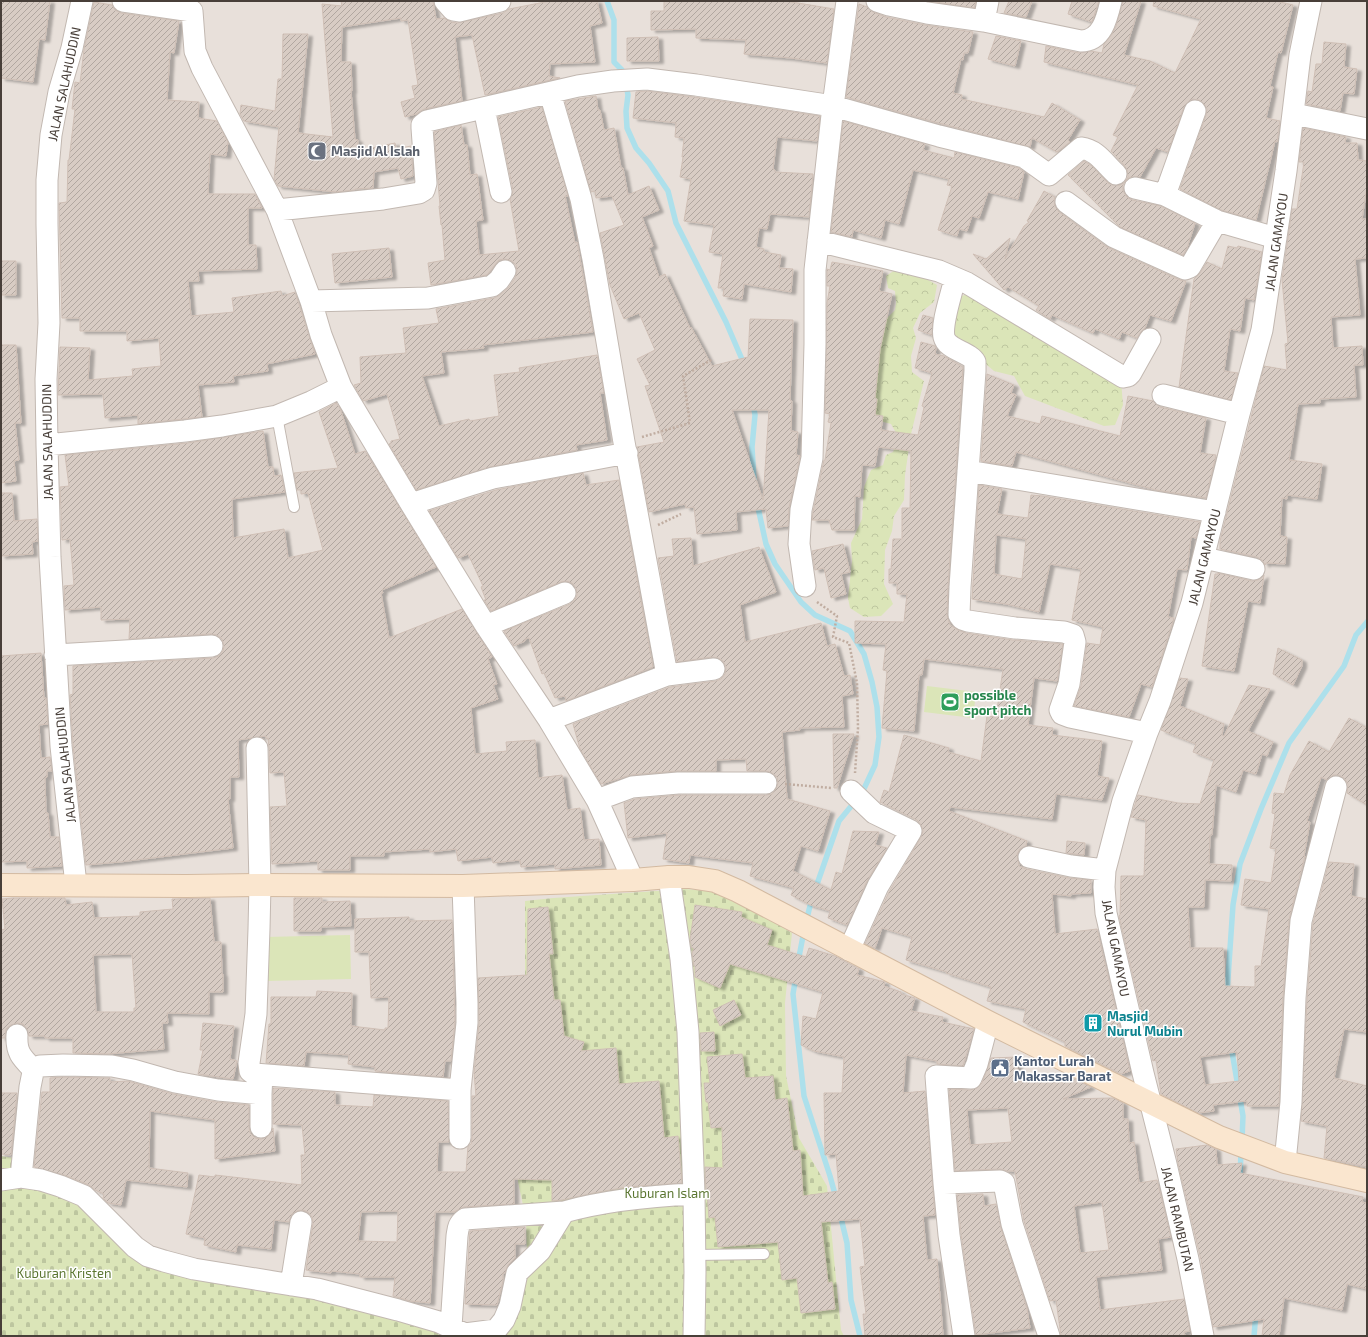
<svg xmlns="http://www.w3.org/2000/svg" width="1368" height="1337" viewBox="0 0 1368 1337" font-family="'Exo 2',sans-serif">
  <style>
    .residential { fill: #e8e0da }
    .grass { fill: #dbe5b8 }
    .forest { fill: url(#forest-crowns) }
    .cemetery { fill: url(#cemetery-stones) }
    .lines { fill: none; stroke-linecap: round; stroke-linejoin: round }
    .stream { stroke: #ade0eb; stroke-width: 5.5 }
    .building { fill: url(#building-hatch); stroke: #cfbfb5; fill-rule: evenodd; filter: url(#shadow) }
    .lane-casing { stroke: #c2b8b1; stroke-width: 12 }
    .street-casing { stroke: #c2b8b1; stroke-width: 23 }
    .secondary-casing { stroke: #d3baa1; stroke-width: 24 }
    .path { stroke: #c0ada1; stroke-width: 2.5; stroke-dasharray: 2 2; stroke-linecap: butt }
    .lane { stroke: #fff; stroke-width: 10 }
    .street { stroke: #fff; stroke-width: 21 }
    .secondary { stroke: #fae6cf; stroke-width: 22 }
    .labels { text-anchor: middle; stroke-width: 3; stroke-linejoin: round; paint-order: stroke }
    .street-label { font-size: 13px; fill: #483f39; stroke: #fff }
    .worship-label { font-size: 13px; font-weight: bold; fill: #5b616d; stroke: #fff; text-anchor: start }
    .leisure-label { font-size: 13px; font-weight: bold; fill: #27864d; stroke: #fff; text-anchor: start }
    .culture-label { font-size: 13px; font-weight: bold; fill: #0d838f; stroke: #fff; text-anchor: start }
    .service-label { font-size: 13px; font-weight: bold; fill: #4e5e75; stroke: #fff; text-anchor: start }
    .park-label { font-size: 13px; fill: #5b7631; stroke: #fff }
  </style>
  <defs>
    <pattern id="forest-crowns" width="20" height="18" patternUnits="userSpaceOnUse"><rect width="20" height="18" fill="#dbe5b8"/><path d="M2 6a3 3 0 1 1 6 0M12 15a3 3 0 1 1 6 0" fill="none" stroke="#bdc69f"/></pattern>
    <pattern id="cemetery-stones" width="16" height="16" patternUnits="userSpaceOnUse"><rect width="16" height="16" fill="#dbe5b8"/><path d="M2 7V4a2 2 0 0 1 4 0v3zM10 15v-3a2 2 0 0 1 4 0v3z" fill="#bdc69f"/></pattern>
    <pattern id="building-hatch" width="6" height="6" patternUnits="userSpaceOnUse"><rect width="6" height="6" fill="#d8ccc4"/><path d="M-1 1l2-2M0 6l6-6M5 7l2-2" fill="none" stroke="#b1a7a0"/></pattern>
    <filter id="shadow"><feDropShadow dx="4.5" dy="2.5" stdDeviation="1" flood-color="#0004"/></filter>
  </defs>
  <rect width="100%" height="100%" fill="#f4efeb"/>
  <path class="residential" d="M1,1H1367V1336H1Z"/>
  <path class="grass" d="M927,686L976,692L973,718L924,712Z
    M350,935L351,979L266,981L265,937Z"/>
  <path class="forest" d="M895,270L916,273L937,285L934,302L920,313L913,328L916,338L911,356L912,372L924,381L911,434L905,475L904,500L894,516L892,531L885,550L884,584L893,604L881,616L864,617L850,608L848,598L852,561L851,543L862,519L864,487L871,470L883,465L886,455L893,452L899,438L891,424L876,420L874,392L878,372L876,350L885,320L895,310L896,303L895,291L888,288L886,276Z
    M980,290L1120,368L1123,405L1115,425L1104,426L1025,396L1014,376L994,371L967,348L952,332V305L962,296Z"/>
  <path class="cemetery" d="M685,889L710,891L729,897L792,933L785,1003L786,1076L799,1138L827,1186L841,1330L844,1336H489L527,1255L526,1219L518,1182V1136L525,985V901L553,898Z
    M1,1156L20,1159L21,1184L78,1198L133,1256L376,1314L453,1336H1Z"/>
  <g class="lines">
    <path class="stream" d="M607,1L614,20V62L622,70L624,76
      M626,84L628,95L626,111L627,128L636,148L649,163L668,191L676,223L726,322L744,364
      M753,403L755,415L752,447L754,480
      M757,503L766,544L775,564L801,602L815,615L850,631L864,654L872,682L877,707L879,737L875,765L862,793L839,821L815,890
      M806,922L812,898
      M798,962L804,931
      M796,976L793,994L804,1096L830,1176L836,1198
      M1227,993L1233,905L1240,864L1261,809L1289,743L1344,666L1356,635L1367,622
      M1231,1046L1243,1116L1242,1140
      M1240,1180L1241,1150
      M840,1214L847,1243L851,1300L860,1336
      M1254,1336L1256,1313"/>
  </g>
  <path class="building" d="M1,1H50L45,40L39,39L33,82L1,78Z
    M341,1H433L436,19L444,18L451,22L457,23L503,13L509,9L550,1H597L602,23L590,26L595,62L550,64L549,76L560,78L485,95L472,35L455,37L462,101L424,109L416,114L405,117L401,102L415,98L412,86L418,85L408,20L401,21V18L342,27L341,62H351L352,91H351L355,139L358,140L357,151L395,143L396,149L411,146L413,176L401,179L398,168L374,172L373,188L355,189V190L336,192L278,186L274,179L279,127L244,121L240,114L241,105L275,111L278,79H282L283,34H308L298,133L333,137L322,4L342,6Z
    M664,1H786L834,9L827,63L791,58L744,54L746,40L696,38V29L651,30V11H664Z
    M928,1H976L974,8Z
    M1009,1H1032L1026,17L1004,13Z
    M1072,1H1099L1092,22L1068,14Z
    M1123,1H1141L1124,55L1150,61L1175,73L1201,19L1153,6L1154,1H1276L1293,5L1281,53L1278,52L1270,86L1273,87L1266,118L1280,121L1277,142L1275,141L1256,220L1221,210L1180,189L1206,115L1207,109L1204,104L1199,100L1192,99L1188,102L1184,107L1168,152L1156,148L1140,177H1131L1126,180L1123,185V191L1127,197L1132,200L1161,206L1195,223L1187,248L1183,255L1120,227L1068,175L1084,161L1092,166L1108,183L1113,185H1120L1125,182L1128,177L1127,170L1124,165L1111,151L1118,137L1113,135L1138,85L1044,62L1046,46L1079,53L1091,51L1102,53L1104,44L1112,34L1116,26Z
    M94,2L112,5L115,10L121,13L179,21L174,53L170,52L167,100L199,102L198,118L217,121L228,142L226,156L210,154L208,194H255L262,208H248V245H256L257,269L198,271L199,281H188L191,316L234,312L232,298L281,291L282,296L295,292L315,354L267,364L268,371L233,376L234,382L198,385L202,417L138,424V415L105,418L103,394L58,395L60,347L90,348L88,380L133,376L132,369L161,366L159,338L127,341V331H80V318H62L59,203L67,202L68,160H69L75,109H72L75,82L80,83L84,49Z
    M859,4L867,7L873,12L886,17L925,25L973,32L968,53H964L963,60L961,59L953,93L962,95L961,99L1044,117L1052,103L1080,120L1068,140L1070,142L1057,152L1032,138L1030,147L931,121L846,97Z
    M996,36L1021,41L1015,66L988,59Z
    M658,37L659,61H627V38Z
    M1324,42L1346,44L1344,67L1357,69L1354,94L1343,93L1340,111L1306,104L1308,91L1312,92L1316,64H1322Z
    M647,91L694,97L820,116L817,141L777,137L773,169L775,170V172L813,174L809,217L770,214L767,229L759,228L756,247L764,249V252L781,255L779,268L793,269L791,292L744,284L742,299L723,296L724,288H718L723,254L709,252L714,225L684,221L691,179L680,177L683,157H682L684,138L675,137L676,123L633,118L636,92Z
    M596,96L598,110H600L604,130L614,128L621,168H623L628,195L649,186L659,210L642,217L653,246L649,248L659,277L665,274L690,328L691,327L712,366L748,357L750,319L793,320L790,400L792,401L791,431L798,432L796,455L800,456L789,508L788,526L768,528L766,509L736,512L737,530L697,534L694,507L686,508L685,504L649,512L637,447L664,442L645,386L650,385L637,359L655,350L639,313L624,319L610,285L600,233L624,225L612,196L596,198L595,191L591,192L565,101ZM732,410H769L763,500Z
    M542,107L568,196H565L575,243L577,242L593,332L483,345L484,348L441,352L444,373L422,376L439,426L469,419L470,421L499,416L494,375L520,372L519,368L597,355L604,393H600L607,440L576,445L577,450L490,467L416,490L389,444L391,443V441L400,439L387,394L363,401L354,385L361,383L360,357L406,353L403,328L439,323L436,309L494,298L500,295L509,287L515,278L517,271L516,265L512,261L505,259L499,260L487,275L431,285L428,263L445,260L442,225H441L439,206H440L434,132L461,125L464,145H467L470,175L477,174L483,220L476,221L479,255L519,251L510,199L512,195L513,190L498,117Z
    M843,121L925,144L923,150L954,158L955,152L1019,168L1024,172L1018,199L988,192L979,218L972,216L967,231L959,229L957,236L938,230L952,186L947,185L949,179L913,170L899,224L885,220L881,238L853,230L852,237L831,232Z
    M1303,128L1346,137L1345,143H1357L1358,160L1367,161V187L1362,219H1367V258L1355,259L1360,315L1331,317L1333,348L1362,346L1363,365H1354L1356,397L1320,399V403L1298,404L1289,460L1322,464L1317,499L1287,495V499L1282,498L1280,536L1287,537L1285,564L1266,563L1265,565L1262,560L1257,557L1220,549V541L1264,366L1287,370L1285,344L1288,343L1282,280L1292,209H1297L1304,162H1299Z
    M1044,191L1055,197L1054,201L1055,206L1059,212L1107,247L1180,280L1186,281L1171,321L1150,315L1145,328L1140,333L1137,338L1122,332L1119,339L1095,329L1093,333L1052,315L1050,319L1036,310L1039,306L1008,287L1004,290L973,254L986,259L1010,238L1005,259L1024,226L1029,222L1027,221Z
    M1228,246L1237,248L1238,246L1262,252L1254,300L1245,298L1240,331L1230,329L1224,371L1238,373L1231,400L1179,387L1194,279L1200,273L1207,262L1222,269Z
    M389,248L392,277L335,283L332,254Z
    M1,261H16V295H1Z
    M832,262L883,271L879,291L892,294L880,349L875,398L877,399L875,415L883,416L881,430L918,435L924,407L922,406L932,373L915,368L921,342L935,346L936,348L935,354L944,356L963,367L948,587L947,615L950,625L958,630L966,633L1013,640L1063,644L1057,681L1034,678L1028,725L1053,728L1052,735L1102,741L1097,776L1109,778L1102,800L1056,794L1052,819L950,807L949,811L1027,841L1026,846L1020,849L1017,854L1019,866L1026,869L1069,878L1091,880V893L1071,894V896L1052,894L1055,934L1097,929L1130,1071L1121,1074L1065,1046V1042L1023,1022L1026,1009L987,1001L991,987L946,973L947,972L906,960L912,937L882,928L875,948L865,944L889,892L921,837L923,831L921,825L917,820L880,802L884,790L889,792L904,735L949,748L948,752L981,761L987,716L996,717L1003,669L924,659L922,675H919L914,731L882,728L887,671L883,670L886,644L855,643V621L904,622L907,594H897V583H889V569H891L893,539H902V508H910L911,451L878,447L875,466L862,465L860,497L855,496L854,530H832L829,520H812L813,512L824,460H825L831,423L828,422L830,414L825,413L827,303L830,286H827V269L830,270Z
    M923,315L933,318L932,335L918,330Z
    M1,345H16L21,423H15L19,460L14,461L16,481L1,483Z
    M987,374L1014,385L1011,393L1016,395L1007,416L1040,424L1042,416L1120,436L1128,396L1153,401L1160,407L1206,418L1200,453L1216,455L1206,498L1156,490L1016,452L1012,466L981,461Z
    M336,403L340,408L355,454L365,451L436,567L382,590L383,593H381L389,638L462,609L492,657L488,659L497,684L493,685L498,699L471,708L475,754L507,751L506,742L535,740L538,778L562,775L567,810L580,808L584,840L599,839L601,865L555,869V864L521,867L520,860L493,863L492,857L458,861L456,849L430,852V849L384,852V856H350V870H318V861L272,864L270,807L287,806L284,772L270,773L269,748L268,738L266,739V736L238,740L239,777H230V799H228L233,848L120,862L86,865L73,745L70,695L73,694V666L213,658L219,656L223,651L224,646L222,639L217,635L211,634L129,639L130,619L101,620V607L65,610L64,586L74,585L70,539L62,540L60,487L69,486L65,455L187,443L263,431L268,467H273L274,476L281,475L285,492L232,499L233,538L284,529L288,558L323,550L308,493L301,494V490H297L294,473L338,468L319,412Z
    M583,473L586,485L619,480L653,667L566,701L565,696L555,698L544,673L542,674L529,638L525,639V641L514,646L504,631L570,604L575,600L577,595L576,588L572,583L566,581L561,582L491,611L484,600H486L481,587L483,586L468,554L458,558L429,511L496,490Z
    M979,485L1002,489L997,514L1028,518L1031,495L1043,496L1200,522L1196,538L1191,537L1187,570L1177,569L1168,617L1174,618L1152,687L1141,684L1129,717L1074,706L1081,686L1087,643L1100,645L1103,627L1072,620L1081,569L1050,564L1039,612L1006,604L972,599ZM996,535L1026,539L1022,579L994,574Z
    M1,493H12L14,521L37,519L38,541L32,542L33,554L1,556Z
    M691,538L693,566L759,547L776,592L740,605L745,642L821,623L827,646L835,644L844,676L850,675L853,694L842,696L844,727L799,728L800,730L782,732L787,799L830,811L818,851L801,846L793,871L831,890L836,872L842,874L853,831L879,832L875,845L887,848L867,881L847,925L828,918L830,911L810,905L791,895L794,888L750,876L753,863L690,855L689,863L663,859L667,833L628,838L624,803L635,799L679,795H766L772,794L776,789L778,783L777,777L772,773L766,771H747L746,759L716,760V771H677L631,775L601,784L580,749L573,724L670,687L716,681L721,679L725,674L726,667L723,661L718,658L712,657L677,662L658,558L674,556L672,539Z
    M843,544L850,572L841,574L846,594L831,598L824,568L815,570L812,551Z
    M1218,573L1252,581L1258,580L1264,575L1260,603L1248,601L1234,671L1202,666L1215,574H1218Z
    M1278,648L1302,660V666L1293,685L1273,674Z
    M41,653L44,698H46L48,724L39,725L41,758L50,757L52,771H47V777L45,778L46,813H48L50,837H59L62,866L27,868V861L1,862V656Z
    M1180,678L1188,679L1180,706L1224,724L1222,735L1224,736L1249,685L1270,689L1248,731L1273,742L1267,756L1262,754L1256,774L1243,770L1236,792L1216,785L1212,835H1210L1209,864L1232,865L1231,881L1205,880L1204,907H1188L1190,948H1223L1225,986L1255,987V966H1261L1269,909L1241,905L1245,879L1271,883L1276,849L1270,848L1275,814L1272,813L1274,793L1284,794L1290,775L1309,741L1329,752L1349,718L1367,728V805L1347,793L1348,784L1344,778L1339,775H1333L1327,780L1321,777L1307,821L1310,822L1304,856H1305L1289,920L1283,997L1279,1106H1247V1101L1213,1105L1214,1111L1198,1113L1161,1094L1156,1060L1153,1061L1119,916L1120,915L1121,876H1144L1146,820L1131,817L1138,795L1178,803L1200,804L1214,760L1193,752L1196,744L1161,730ZM1237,1052L1239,1081L1205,1085L1200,1057Z
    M833,734H854L837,788H834Z
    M1067,841L1085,843L1084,855L1066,853Z
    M1329,862L1354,864L1351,896L1367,899V1032L1344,1029L1334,1078L1367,1086V1167L1324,1158L1327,1126L1301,1121L1307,999L1313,923Z
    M13,898H65L66,905L92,902L94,918L140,916V912L173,909L172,899L210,898L214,942H221L222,974H223V992H209V1014L167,1013L168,1023H162L164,1049L108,1054L73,1053V1038H45V1036H29L27,1029L23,1024L17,1023L11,1025L6,1029L5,1038H1V930L5,929L2,899ZM132,954L136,1008H134V1012H96L93,955Z
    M294,898H322V902L350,901L351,926L321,927V931H294Z
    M695,905L742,912L741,917L772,930L767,945L806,957L809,948L835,956L859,969L857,975L885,982L884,986L901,992V994L915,998L911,1011L943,1017L942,1022L974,1029L963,1066L937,1064V1061L906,1055L903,1093L925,1091L935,1215L923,1216L927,1260L937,1259L943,1335L926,1336H865L863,1314H866L860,1267L865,1266L860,1219L821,1222L828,1283L832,1282L835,1309L801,1313L797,1278L782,1280L778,1242L718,1247L715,1217L709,1218L707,1192H706L705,1167L723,1168L722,1127L711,1128L708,1102H706L704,1083H710L707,1057L742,1054L745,1078L773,1076L775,1100L787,1098L793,1151L800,1150L803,1196L839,1191L836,1154L825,1155L824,1093H842L844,1057L814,1051L801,1045L803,1016L816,1019L823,992L730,964L720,988L695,977V966H694L692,953L694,948H692L690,940Z
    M548,907L553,954H549L554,1000H560L564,1036L584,1042L581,1051L616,1048L619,1084L659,1081L664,1138L678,1136L682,1183L627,1187L594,1193L562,1200L552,1201V1180L514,1179V1204L464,1207L454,1212H435L430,1303L410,1301L393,1296L395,1277H360V1274L331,1271V1273L306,1270L313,1223L312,1217L308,1212L303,1210L297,1211L292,1214L289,1222L274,1220L271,1249L237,1245L236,1252L204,1245L205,1238L186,1234L199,1175L215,1177V1175L302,1185L301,1155H305L302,1125L273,1124V1088L335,1092V1105L373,1107L374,1095L448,1101L449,1142H438L437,1172H466L468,1146L471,1144L472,1138V1096H476L474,1073L479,1023L478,978L527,975L528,909ZM398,1211L397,1242L358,1241L361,1212Z
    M409,917V921L452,920L455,1022L451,1061H445L443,1077L375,1071V1067L348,1064L349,1055L306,1052L304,1066L266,1063L269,1024H271V997H316L317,991L352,993L351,1026L385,1030V1028H388L389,997L371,998L369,952H355V919Z
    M734,1000L741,1015L720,1026L713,1010Z
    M203,1023L234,1026L230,1059L237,1061L233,1079L198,1074L203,1050H200Z
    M714,1032L715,1051H701L700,1033Z
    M1017,1057L1018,1081L1054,1080V1076H1068L1091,1087L1063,1099L1113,1098L1123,1103V1119H1128L1129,1143L1134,1142L1139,1183L1157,1180L1171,1237L1158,1239L1162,1270L1096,1277L1100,1310L1184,1299L1190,1331L1184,1332L1185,1336H1061L1056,1300L1050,1301L1024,1221L1015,1171H1007L1000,1169L955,1171L949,1089L970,1090L977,1088L982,1083L991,1058ZM1008,1108L1012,1142L970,1145L967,1110ZM1102,1202L1109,1250L1080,1253L1074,1206Z
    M63,1077L110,1078V1082L128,1081L173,1094L216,1102L249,1105V1127L250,1133L255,1138L261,1139L267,1137L271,1133L273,1128L275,1151L215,1159V1120L150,1111L149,1168L188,1173L187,1187L126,1180L121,1205L108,1203L103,1198L104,1194L95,1190L89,1185L64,1175L34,1167L42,1092H50V1078Z
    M1,1093H17L11,1155L1,1154Z
    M1207,1145L1216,1149L1217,1165L1242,1163L1240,1173L1363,1197L1362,1202L1367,1203V1289L1347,1284L1342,1310L1284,1298L1279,1336H1262L1264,1319L1213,1327L1201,1260L1178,1163L1176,1149Z
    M983,1194L984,1206L996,1204L1001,1228L1027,1309L1030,1328L976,1335L961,1234L957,1195Z
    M525,1227V1244H515V1258L508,1265L505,1273H503V1281L497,1305L465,1304L470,1231Z"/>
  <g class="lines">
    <defs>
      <path id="lane" d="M277,416L294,507
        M695,1255L764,1254"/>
      <path id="street" d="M123,1L192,11L195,51L202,68L277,210L311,301L321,335L341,387L411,504L486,626L549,720L597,800L633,880
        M445,1L453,10L459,11L500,1
        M877,1L889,5L927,13L984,21L1081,41C1102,41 1107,18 1111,1
        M984,21L988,1
        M484,108L501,192
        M1294,114L1367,129
        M1135,188L1165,195L1217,221L1276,238
        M1165,195L1195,111
        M1066,202L1114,237L1185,269L1190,267L1217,221
        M277,210L383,199L419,193L424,190L426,183L422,128V125L427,121L578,86L613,81L647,79L696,85L833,106L939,136L1024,157L1049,175L1081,148C1097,150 1104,163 1116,174
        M818,241L939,271L967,283L1123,377L1128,376L1131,373L1150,339
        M955,278C952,293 941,323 944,337C947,350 970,352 975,362C975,364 975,369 975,371L960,587L959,615L962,619L968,621L1015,628L1064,632L1073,635L1075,642L1069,684L1060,710L1062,714L1070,717L1147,733
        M311,301L428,298L492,286L499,280L505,271
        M1163,395L1239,414
        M47,445L185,431L222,426L277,416L311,402L341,387
        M968,471L1215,512
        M411,504L470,485L493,478L627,453
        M1204,558L1254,569
        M805,586L799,544L801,510L812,458L815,344V270L833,106L847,1
        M486,626L565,593
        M55,655L212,646
        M667,675L714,669
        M549,720L667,675L624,442L593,259L581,199L550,93
        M257,748L260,885L259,929L256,1014L249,1063L250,1071L254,1074L460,1090
        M597,800L632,787L678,783H766
        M1029,857L1071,866L1105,870
        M669,877L681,959L688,1032L694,1194L695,1272L694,1336
        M76,885L61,746L50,557L47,445L46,379L49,323L47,224V180L51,135L59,92L72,48L82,1
        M849,950L878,886L911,831L874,813L851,791
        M988,1022L977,1064L971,1078L936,1076L944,1183L1000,1181L1004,1183L1012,1224L1049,1336
        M17,1035C16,1053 22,1058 34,1070
        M261,1127V1094
        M460,1138V1090L467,1023V1003L463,886
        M1285,1162L1291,1102L1295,998L1301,921L1336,787
        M21,1177L30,1087L33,1072L35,1068L40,1066L63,1065L112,1066L133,1070L175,1082L218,1090L261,1094L262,1075
        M1,1180L21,1177L41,1180L60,1186L84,1196L135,1247L148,1256L164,1261L194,1269L317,1289L398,1310L439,1322L465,1334L496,1330L504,1320L510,1306L517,1273L540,1251L564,1212C606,1200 650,1196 694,1194
        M944,1183L949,1235L964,1336
        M291,1285L301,1222
        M451,1327L457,1236C458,1229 458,1224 465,1219L564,1212
        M1203,1336L1188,1259L1166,1164L1143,1073L1106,913L1104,887L1105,870L1123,801L1147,733L1160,701L1192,603L1239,414L1262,330L1286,171L1300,55L1311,1"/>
      <path id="secondary" d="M1,885L187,886L260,885L463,886L633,880L669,877H689L715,881L738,891L988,1022L1219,1137L1285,1162L1367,1181"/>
    </defs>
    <use href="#lane" class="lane-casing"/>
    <use href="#street" class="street-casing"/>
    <use href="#secondary" class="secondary-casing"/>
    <path class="path" d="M642,437L690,423L683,376L713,359
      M658,525L681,514
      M817,602L837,616L833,637L849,643L857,683L858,728L855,773
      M785,784L832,788"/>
    <use href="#lane" class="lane"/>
    <use href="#street" class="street"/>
    <use href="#secondary" class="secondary"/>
  </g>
  <defs>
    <symbol id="mosque-square" viewBox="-11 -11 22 22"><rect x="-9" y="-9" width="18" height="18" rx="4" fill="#6b7280" stroke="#fff"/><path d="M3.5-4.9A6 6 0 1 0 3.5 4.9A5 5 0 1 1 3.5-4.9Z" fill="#fff"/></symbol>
    <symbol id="stadium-square" viewBox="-11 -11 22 22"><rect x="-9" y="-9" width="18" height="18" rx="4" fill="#2e9e5b" stroke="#fff"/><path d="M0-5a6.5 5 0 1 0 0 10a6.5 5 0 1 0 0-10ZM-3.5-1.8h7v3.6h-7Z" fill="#fff"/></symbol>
    <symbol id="building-square" viewBox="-11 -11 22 22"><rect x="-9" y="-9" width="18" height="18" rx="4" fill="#0f9aa8" stroke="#fff"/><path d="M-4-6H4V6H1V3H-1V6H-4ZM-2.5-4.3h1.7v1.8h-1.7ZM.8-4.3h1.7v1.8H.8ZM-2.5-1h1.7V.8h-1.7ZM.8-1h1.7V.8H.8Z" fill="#fff"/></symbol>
    <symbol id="civic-square" viewBox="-11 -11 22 22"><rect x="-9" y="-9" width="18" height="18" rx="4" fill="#5c6f8a" stroke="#fff"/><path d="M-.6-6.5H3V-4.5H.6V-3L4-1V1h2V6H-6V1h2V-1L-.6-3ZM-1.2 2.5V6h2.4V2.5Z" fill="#fff"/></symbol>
  </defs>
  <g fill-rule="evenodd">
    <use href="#mosque-square" x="306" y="140" width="22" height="22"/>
    <use href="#stadium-square" x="939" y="691" width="22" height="22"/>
    <use href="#building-square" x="1082" y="1012" width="22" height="22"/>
    <use href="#civic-square" x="989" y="1057" width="22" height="22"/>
  </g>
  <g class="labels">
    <g class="street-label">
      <text transform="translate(64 84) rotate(-78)" y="5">JALAN SALAHUDDIN</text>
      <text transform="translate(1276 242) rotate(-82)" y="5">JALAN GAMAYOU</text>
      <text transform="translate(47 442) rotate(-91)" y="5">JALAN SALAHUDDIN</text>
      <text transform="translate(1204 557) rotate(-76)" y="5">JALAN GAMAYOU</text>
      <text transform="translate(65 765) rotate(-96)" y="5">JALAN SALAHUDDIN</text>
      <text transform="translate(1116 948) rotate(79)" y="5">JALAN GAMAYOU</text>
      <text transform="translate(1178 1219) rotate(77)" y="5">JALAN RAMBUTAN</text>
    </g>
    <g class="worship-label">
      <text x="331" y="156">Masjid Al Islah</text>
    </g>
    <g class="leisure-label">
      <text x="964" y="700">possible<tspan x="964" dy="15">sport pitch</tspan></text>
    </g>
    <g class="culture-label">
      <text x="1107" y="1021">Masjid<tspan x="1107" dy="15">Nurul Mubin</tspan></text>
    </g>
    <g class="service-label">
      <text x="1014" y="1066">Kantor Lurah<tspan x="1014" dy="15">Makassar Barat</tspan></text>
    </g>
    <g class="park-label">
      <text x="667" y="1198">Kuburan Islam</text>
      <text x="64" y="1278">Kuburan Kristen</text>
    </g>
  </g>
  <rect width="1368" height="1337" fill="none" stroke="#483f39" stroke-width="4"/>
</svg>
